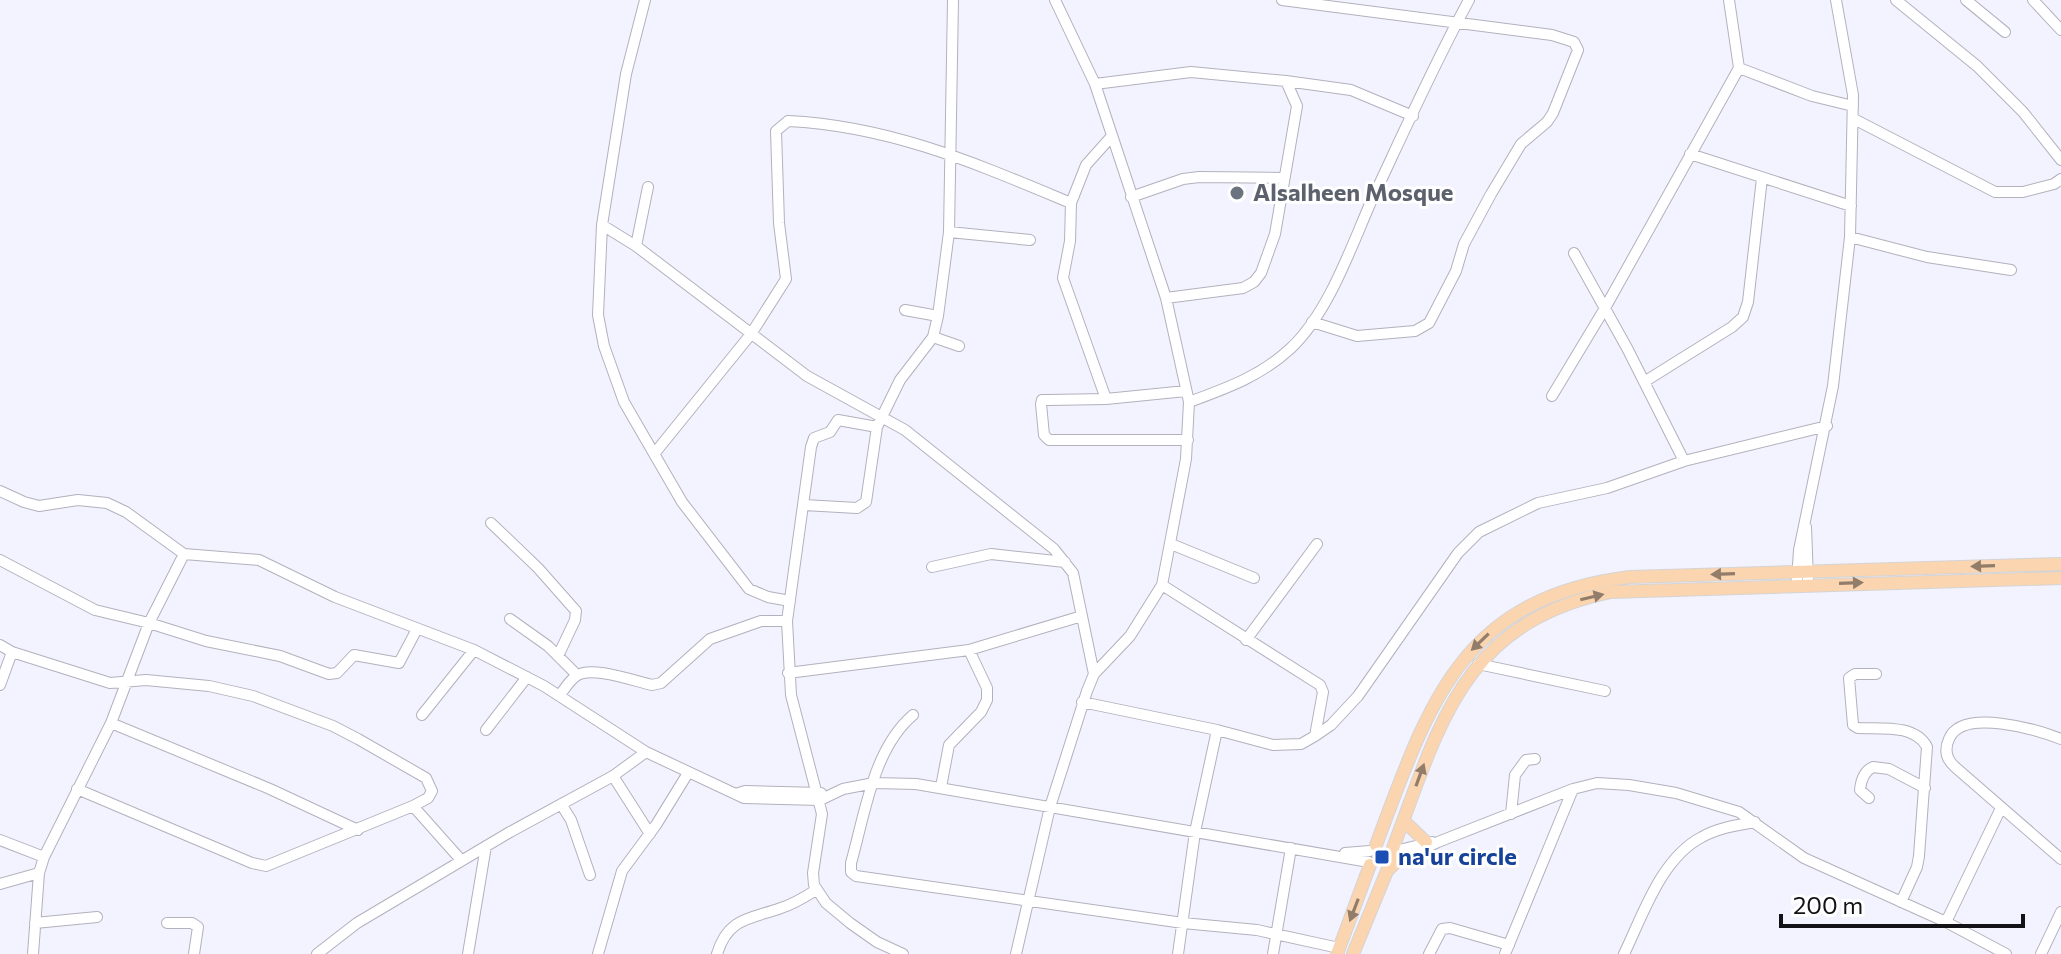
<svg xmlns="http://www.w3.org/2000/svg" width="2061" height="954" viewBox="0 0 2061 954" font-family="Commissioner,sans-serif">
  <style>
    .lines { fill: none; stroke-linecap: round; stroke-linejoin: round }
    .minor-casing { stroke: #b2b1bd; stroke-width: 12 }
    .major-casing { stroke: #d5d4d5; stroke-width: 14 }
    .minor { stroke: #fff; stroke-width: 10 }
    .major { stroke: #fad5b0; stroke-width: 12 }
    .oneway { fill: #927d6b }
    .worship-dot { fill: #6b7280; stroke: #fff; stroke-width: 3 }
    .transit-dot { fill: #1a4fb4; stroke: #fff; stroke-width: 3 }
    .labels { text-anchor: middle; stroke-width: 6; stroke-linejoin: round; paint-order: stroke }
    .worship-label { font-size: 24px; font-weight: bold; fill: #5b616d; stroke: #fff; text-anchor: start }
    .transit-label { font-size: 24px; font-weight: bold; fill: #164399; stroke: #fff; text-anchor: start }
  </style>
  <rect width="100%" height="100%" fill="#f3f3ff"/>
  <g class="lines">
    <defs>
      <path id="minor" d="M645,0L626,74L602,225L598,315L604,346L624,402L682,502L749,589L768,597L790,601
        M1282,0L1552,35L1574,42L1578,50L1553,113L1547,122L1521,144L1491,194L1464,244L1456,271L1429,323L1415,331L1357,336L1312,322
        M1896,0L1977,66L2023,112L2061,160
        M1966,0L2005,32
        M2033,0L2061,30
        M1739,68L1812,96L1853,106
        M1286,81L1351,90L1413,116
        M1095,84L1191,72L1286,81L1297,106L1275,234L1261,273L1254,282L1243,288L1166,298
        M1854,119L1995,192H2023L2054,184L2061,179
        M1690,154L1851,206
        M1131,197L1183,179L1199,177L1284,178
        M602,225L636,246L807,376L905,430L1054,549L1073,573L1094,674
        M949,232L1030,240
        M1850,237L1927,257L2011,270
        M636,246L648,187
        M1574,253L1627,348L1684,461
        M905,310L938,316
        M933,337L959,346
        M1644,382L1732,327L1743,317L1748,302L1762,178
        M1186,391L1106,399L1048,400H1042L1041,404L1044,435L1049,440H1188
        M1552,396L1605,308L1739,68L1729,0
        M1106,399L1063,278L1070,241L1071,203L1086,165L1111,137
        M1189,402C1227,388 1261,376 1291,348C1328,313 1350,250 1370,204C1402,136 1433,66 1469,0
        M877,427L838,420L830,432L814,438L811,447L787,621L791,695L822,814L813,873L814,885L826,903L850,923L877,942L903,954
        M654,454L751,334L786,279L779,223L776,131L788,121C891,126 977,164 1071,203
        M0,491L24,502L39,506L78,500L107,503L126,512L184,554L259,560L335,597L474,650L544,686L646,752L744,798L820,800L843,789L874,783L916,784L1369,862
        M804,505L857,508L866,502L877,427L900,380L933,337L938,316L949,232L953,0
        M491,523L538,568L576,611L575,620L558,656
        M1806,527L1808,579
        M1171,544L1254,578
        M0,560L95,610L149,623L206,641L280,656L329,674L337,673L354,655L399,663L417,629
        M932,567L991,554L1065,562
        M1797,580L1799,550L1833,386L1850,237L1853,95L1836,0
        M510,619L548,646L577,675
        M1246,640L1317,544
        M0,645L12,652L0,685
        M12,652L110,683L146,680L209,686L253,696L333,726L358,739L426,778L432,791L428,798L413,806L266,866L252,863L77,789
        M1478,664L1605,691
        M788,673L969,650L1082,616
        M1876,674H1855L1849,678L1853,725L1858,728C1881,729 1915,724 1927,747L1919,856L1917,867L1901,902
        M559,696C564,690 569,681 576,676C591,665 634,681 652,685L661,683L710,639L761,621H787
        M1082,702L1217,730L1273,745L1301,744L1315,736L1323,692L1320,685L1162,585
        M422,715L474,650
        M913,715C873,749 865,814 851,863V872L856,876L1183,923L1257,930L1339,948
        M111,723L270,789L358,830
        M486,730L527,677
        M1315,736L1331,725L1358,696L1458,553L1479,532L1538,503L1607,488L1684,461L1827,426
        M2061,739C2038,730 1962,707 1949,739C1944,750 1946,759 1955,767L2061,859
        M613,776L650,834
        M941,787L949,745L981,712L987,700V688L969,650
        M736,794L745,791L821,793
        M1869,798L1860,790C1861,780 1864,771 1873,767L1889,769L1925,788
        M561,804L571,820L590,875
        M413,806L461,860
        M1511,814L1515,775L1526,760L1535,759
        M0,840L44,857
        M1395,851L1432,842
        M1345,853L1370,851
        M1396,862L1438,842L1573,789L1597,783L1629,785L1676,793L1739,812L1804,858L1946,922L2006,954
        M0,884L39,873
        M1946,922L2001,808
        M35,923L97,917
        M167,923H192L198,927L194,954
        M33,954L39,873L44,857L111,723L149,623L184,554
        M317,954L357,923L510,832L613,776L646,752
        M468,954L486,846
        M598,954L622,871L656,825L688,773
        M717,954C728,917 751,919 781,908C794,904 805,897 816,890
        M1016,954L1050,807L1087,691L1094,674L1130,636L1162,585L1186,459L1189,402L1166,298L1095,84L1055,0
        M1178,954L1195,832L1217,730
        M1273,954L1291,848
        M1429,954L1442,929L1450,928L1509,945
        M1505,954L1573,789
        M1624,954C1643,915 1661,858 1702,837C1718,828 1737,825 1755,822
        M2041,954L2061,912"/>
      <path id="major" d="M1404,821L1426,842
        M1376,845C1429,704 1460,598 1630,577L2061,564
        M1337,954L1370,865
        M1353,954L1387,871L1396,862L1393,848C1440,724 1462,623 1611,592L2061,578"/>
    </defs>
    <use href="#minor" class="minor-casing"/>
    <use href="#major" class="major-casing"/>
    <use href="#minor" class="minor"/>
    <use href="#major" class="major"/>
  </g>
  <defs><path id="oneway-solid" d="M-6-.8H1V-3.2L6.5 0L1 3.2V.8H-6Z" transform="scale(2)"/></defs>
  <g class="oneway">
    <use href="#oneway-solid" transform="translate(1983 566) rotate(178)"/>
    <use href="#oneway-solid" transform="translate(1723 574) rotate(178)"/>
    <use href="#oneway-solid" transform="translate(1851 583) rotate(-2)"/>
    <use href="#oneway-solid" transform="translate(1592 597) rotate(-13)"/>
    <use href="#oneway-solid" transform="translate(1480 642) rotate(136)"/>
    <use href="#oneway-solid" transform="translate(1420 775) rotate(-70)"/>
    <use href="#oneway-solid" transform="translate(1354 910) rotate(111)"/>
  </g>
  <circle class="worship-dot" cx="1237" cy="193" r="8"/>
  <rect class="transit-dot" x="1374" y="849" width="16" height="16" rx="4"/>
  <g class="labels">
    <g class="worship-label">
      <text x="1253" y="201">Alsalheen Mosque</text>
    </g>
    <g class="transit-label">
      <text x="1398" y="865">na'ur circle</text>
    </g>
  </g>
  <path d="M1781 914v12h242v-12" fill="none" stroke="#131216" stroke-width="4"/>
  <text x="1793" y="914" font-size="24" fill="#131216" stroke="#ffffff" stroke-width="6" paint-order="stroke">200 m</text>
</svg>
